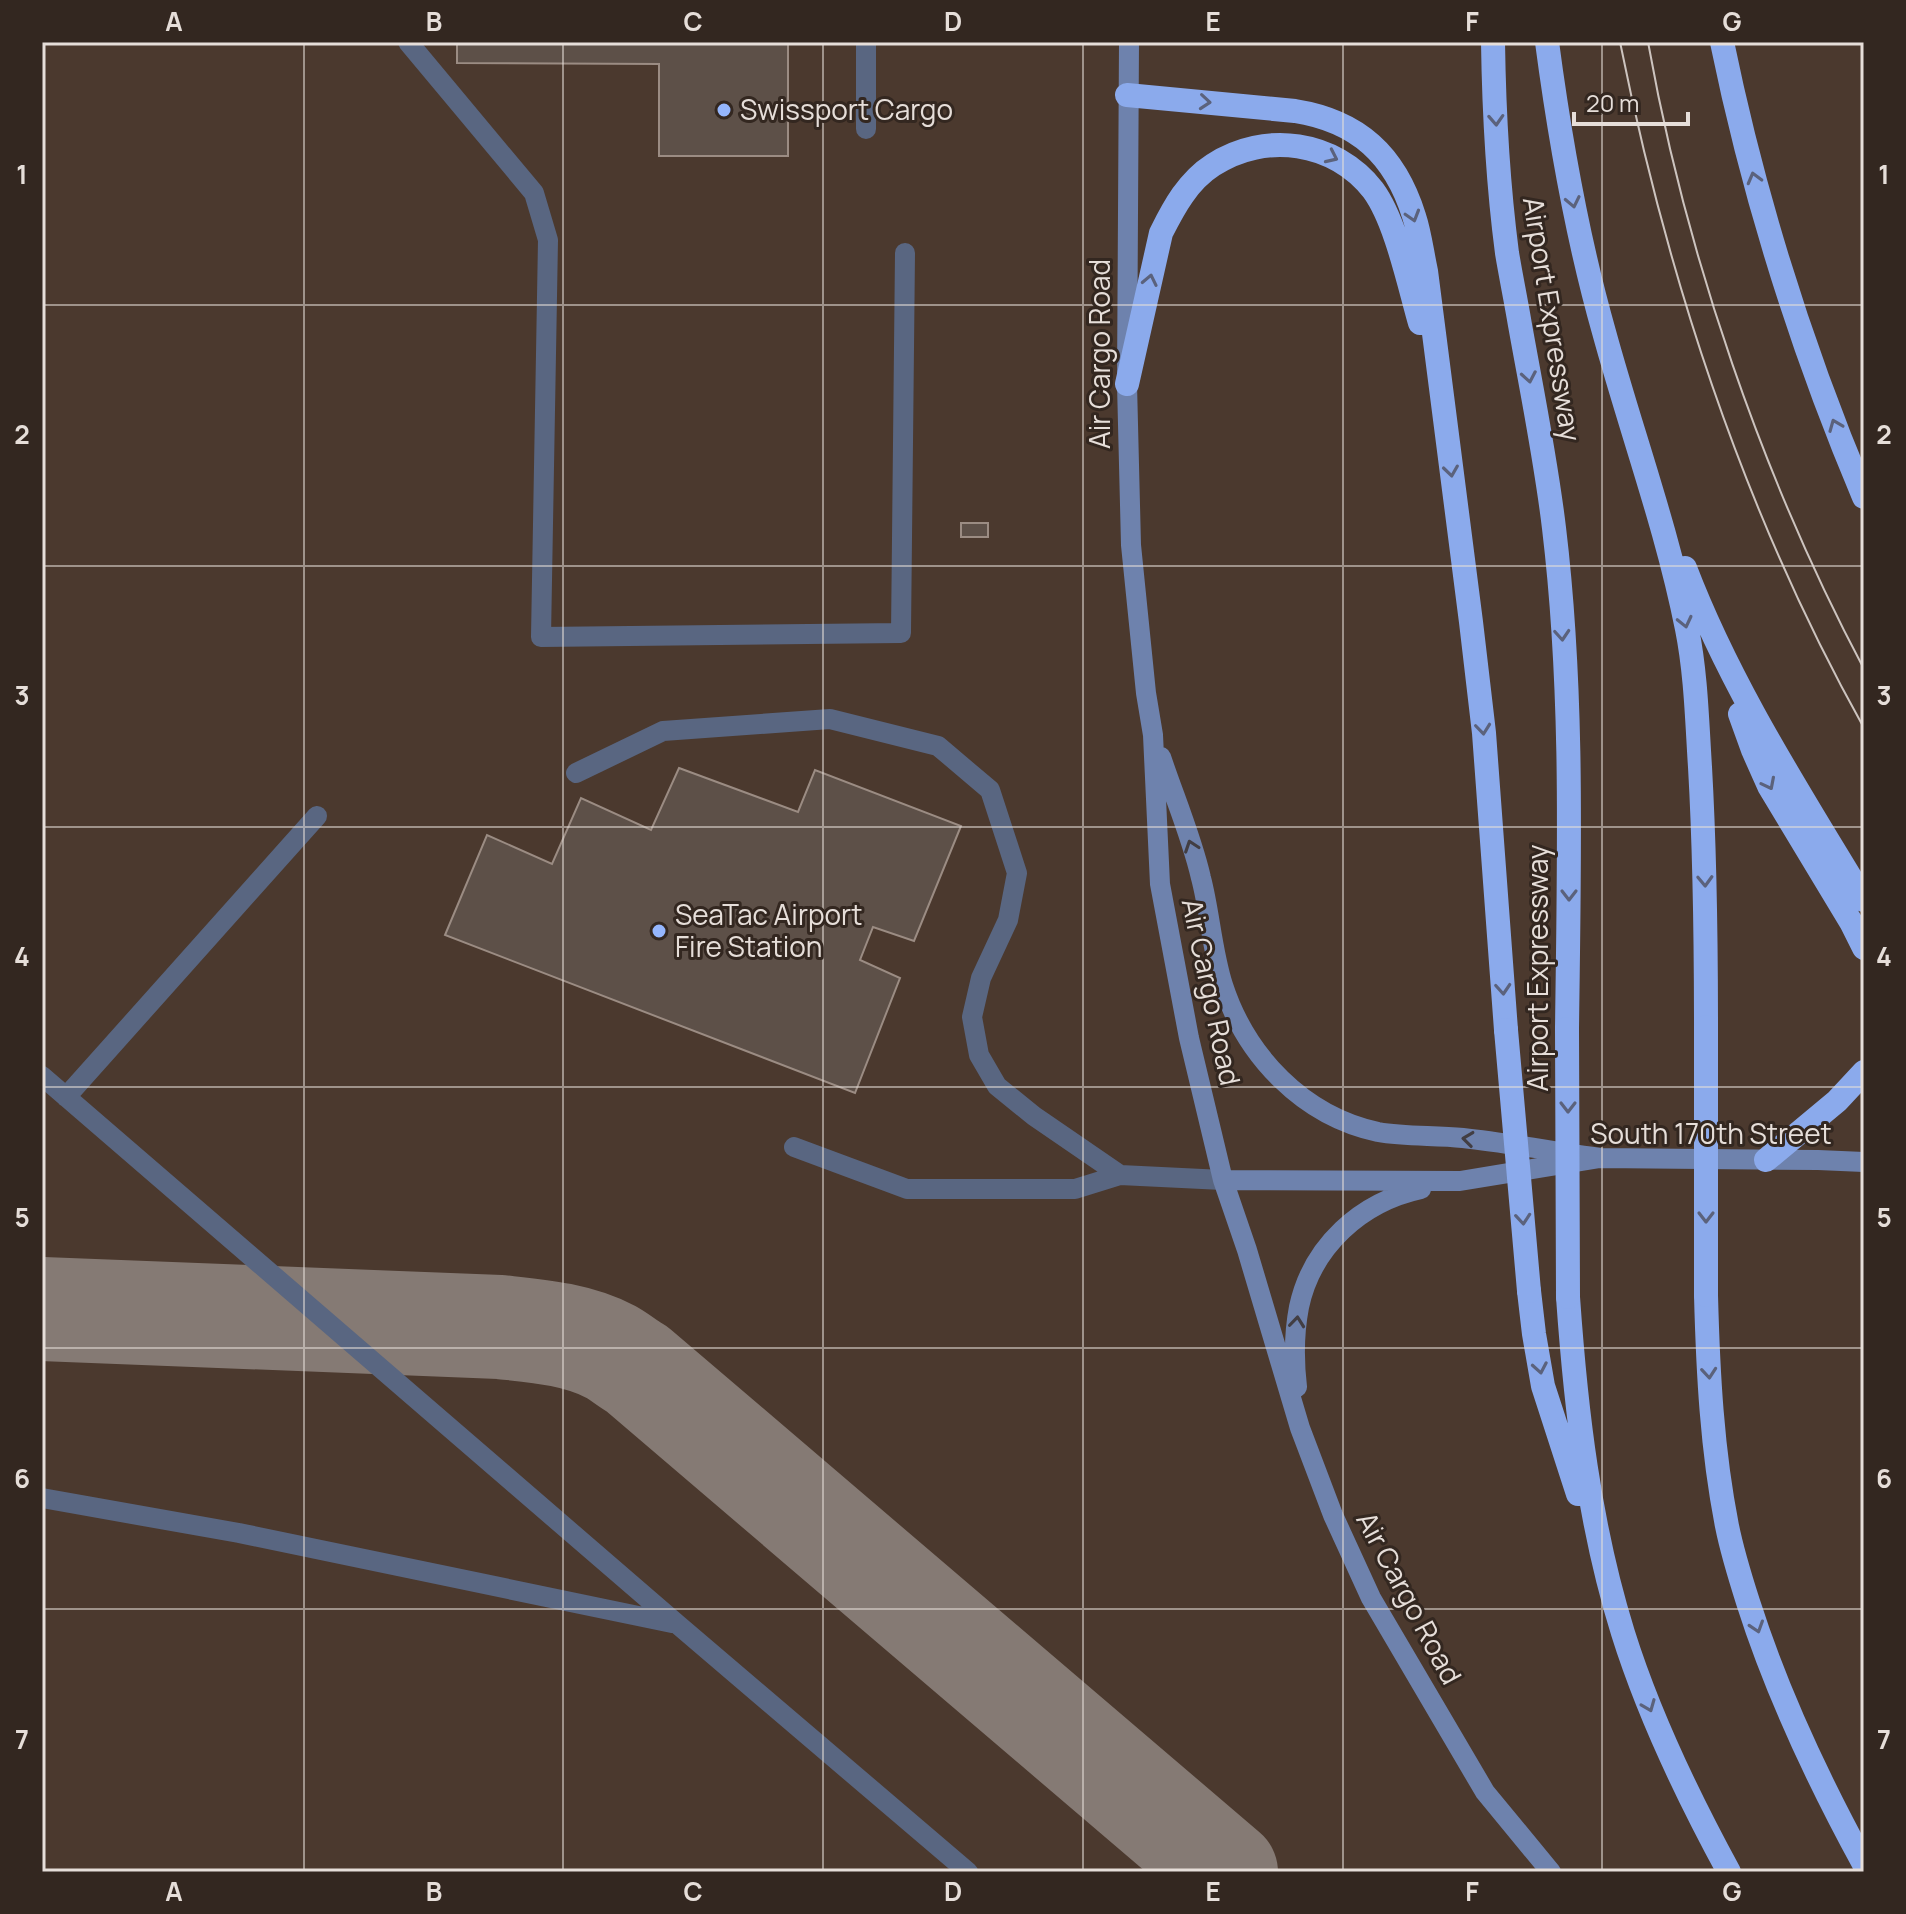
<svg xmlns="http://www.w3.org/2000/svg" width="1906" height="1914" viewBox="0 0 1906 1914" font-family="Manrope,sans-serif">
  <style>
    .built { fill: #4b392e }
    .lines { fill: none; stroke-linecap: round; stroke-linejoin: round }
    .taxiway { stroke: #857a74; stroke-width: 104 }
    .building { fill: #5d5048; stroke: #9b8c83; stroke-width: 2 }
    .lane { stroke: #596681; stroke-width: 20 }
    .secondary { stroke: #6e82ad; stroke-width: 20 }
    .highway { stroke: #8baaec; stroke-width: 24 }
    .tram { stroke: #cdc4bf; stroke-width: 2 }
    .highway-bridge { stroke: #8baaec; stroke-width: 24 }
    .oneway { stroke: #5b627c }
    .oneway2 { stroke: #423e43 }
    .grid { fill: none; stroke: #e6ded9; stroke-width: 2; stroke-opacity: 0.55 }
    .poi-dot { fill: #95b6fd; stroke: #332720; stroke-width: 3 }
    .labels { text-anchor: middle; stroke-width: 6; stroke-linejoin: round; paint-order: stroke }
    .poi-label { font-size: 28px; fill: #e6ded9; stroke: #332720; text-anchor: start }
    .street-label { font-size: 28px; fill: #e6ded9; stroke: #332720 }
    .neatline { fill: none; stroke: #e6ded9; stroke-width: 3 }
    .grid-label { font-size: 26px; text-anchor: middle; font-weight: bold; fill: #e6ded9 }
  </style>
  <rect width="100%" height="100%" fill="#3d312a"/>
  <path class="built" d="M42,42H1864V1872H42Z"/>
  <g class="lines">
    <path class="taxiway" d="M42,1309L500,1327C537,1331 577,1334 611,1352C620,1357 628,1364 637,1369L1226,1872"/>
  </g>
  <path class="building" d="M457,42H788V156H659V64L457,63Z
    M961,523H988V537H961Z
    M679,768L798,812L815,770L961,826L914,941L873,927L860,960L900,978L855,1093L445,935L487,835L552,864L581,798L651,830Z"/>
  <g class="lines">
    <path class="lane" d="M408,42L534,193L548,240L541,637L901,633L905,253
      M866,129V42
      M576,773L663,731L830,719L938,746L990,790L1017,873L1008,920L981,978L972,1017L979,1055L997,1086L1034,1116L1120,1175
      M42,1076L676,1623L968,1872
      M66,1097L317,816
      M794,1147L907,1189H1075L1120,1175L1223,1180
      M42,1498L239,1533L672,1623"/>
    <path class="secondary" d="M1129,42L1127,384L1131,545L1146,693L1153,735L1160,884L1189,1038L1223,1180L1247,1250L1300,1428L1333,1515L1371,1598L1485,1792L1551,1872
      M1161,757C1174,796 1192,838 1201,878C1210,912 1212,951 1223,985C1246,1056 1303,1116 1378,1132C1406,1137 1434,1135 1463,1138C1509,1143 1555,1152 1600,1158
      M1223,1180L1460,1181L1600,1158L1818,1160L1864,1162
      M1297,1387C1294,1361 1294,1333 1299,1307C1312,1246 1361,1202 1421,1189"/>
    <path class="highway" d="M1493,42C1494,112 1498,184 1507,253C1511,277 1516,301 1520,325C1532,392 1546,460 1554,528C1574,694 1569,862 1567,1029
      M1547,42C1560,140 1577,237 1604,332C1631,431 1667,528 1687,629C1696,674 1697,721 1700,767C1705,854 1706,940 1706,1027
      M1722,42C1754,198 1802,350 1864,497
      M1127,95L1295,111C1358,121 1395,155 1414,216C1420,234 1422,253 1426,271L1471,622L1484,733L1506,1030
      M1127,384L1161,233C1174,207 1188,181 1213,165C1265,131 1335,141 1373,190C1396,221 1409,285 1420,323
      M1685,568C1730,686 1799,792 1864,900
      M1740,714L1753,750L1769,786L1851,922L1864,948
      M1766,1160L1837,1101L1864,1072
      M1529,1291L1534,1334L1543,1386L1578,1494
      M1706,1295C1708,1372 1712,1450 1727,1526C1732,1551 1740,1577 1748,1602C1777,1693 1818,1780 1864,1864
      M1568,1297C1576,1411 1589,1524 1623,1633C1649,1716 1687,1795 1729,1872"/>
    <path class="tram" d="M1620,42C1668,281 1745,515 1864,728
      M1648,42C1686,255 1763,479 1864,669"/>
    <path class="highway-bridge" d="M1706,1027V1295
      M1567,1029L1568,1297
      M1506,1030L1529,1291"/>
  </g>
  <defs><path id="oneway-chevron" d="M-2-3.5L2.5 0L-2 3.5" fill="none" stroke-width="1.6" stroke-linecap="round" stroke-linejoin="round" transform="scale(2)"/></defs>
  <g class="oneway">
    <use href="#oneway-chevron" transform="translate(1205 102) rotate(5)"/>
    <use href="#oneway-chevron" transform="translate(1496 120) rotate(87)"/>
    <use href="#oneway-chevron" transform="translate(1332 157) rotate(25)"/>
    <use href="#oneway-chevron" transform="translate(1754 178) rotate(-105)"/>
    <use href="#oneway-chevron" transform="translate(1573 202) rotate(78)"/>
    <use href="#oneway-chevron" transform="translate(1413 216) rotate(73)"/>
    <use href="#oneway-chevron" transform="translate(1150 280) rotate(-78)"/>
    <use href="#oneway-chevron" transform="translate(1529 377) rotate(80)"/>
    <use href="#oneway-chevron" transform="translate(1835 425) rotate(-112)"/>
    <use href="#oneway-chevron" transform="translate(1451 471) rotate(82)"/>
    <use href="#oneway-chevron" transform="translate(1685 622) rotate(77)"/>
    <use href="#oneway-chevron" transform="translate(1562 635) rotate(86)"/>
    <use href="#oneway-chevron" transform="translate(1483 729) rotate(84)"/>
    <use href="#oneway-chevron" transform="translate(1769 784) rotate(63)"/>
    <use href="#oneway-chevron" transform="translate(1705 881) rotate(88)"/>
    <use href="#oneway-chevron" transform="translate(1569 895) rotate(90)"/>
    <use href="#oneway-chevron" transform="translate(1503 989) rotate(86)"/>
    <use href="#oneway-chevron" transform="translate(1568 1107) rotate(90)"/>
    <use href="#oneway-chevron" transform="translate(1706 1217) rotate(90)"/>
    <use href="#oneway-chevron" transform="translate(1523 1219) rotate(85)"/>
    <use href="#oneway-chevron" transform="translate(1540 1368) rotate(80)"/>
    <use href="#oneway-chevron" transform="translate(1709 1373) rotate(85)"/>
    <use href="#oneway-chevron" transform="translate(1757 1627) rotate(72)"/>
    <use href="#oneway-chevron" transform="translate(1649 1706) rotate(68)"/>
  </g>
  <g class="oneway2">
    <use href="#oneway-chevron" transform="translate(1191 846) rotate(-109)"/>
    <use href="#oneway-chevron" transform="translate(1468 1139) rotate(-173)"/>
    <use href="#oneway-chevron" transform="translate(1297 1322) rotate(-84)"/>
  </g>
  <path class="grid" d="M304,42V1872M563,42V1872M823,42V1872M1083,42V1872M1343,42V1872M1602,42V1872M42,305H1864M42,566H1864M42,827H1864M42,1087H1864M42,1348H1864M42,1609H1864"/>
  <g class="poi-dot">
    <circle cx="724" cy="110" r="8"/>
    <circle cx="659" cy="931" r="8"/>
  </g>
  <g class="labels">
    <g class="poi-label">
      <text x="740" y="120">Swissport Cargo</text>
      <text x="675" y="925">SeaTac Airport<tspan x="675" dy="32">Fire Station</tspan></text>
    </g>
    <g class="street-label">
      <text transform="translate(1552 319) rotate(81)" y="10">Airport Expressway</text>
      <text transform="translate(1100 354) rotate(-90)" y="10">Air Cargo Road</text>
      <text transform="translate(1538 968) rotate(-90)" y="10">Airport Expressway</text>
      <text transform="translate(1211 992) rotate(78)" y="10">Air Cargo Road</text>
      <text x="1711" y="1144">South 170th Street</text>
      <text transform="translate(1409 1598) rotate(62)" y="10">Air Cargo Road</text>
    </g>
  </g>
  <rect width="1906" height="1914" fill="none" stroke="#332720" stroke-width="88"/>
  <path d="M1574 112v12h114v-12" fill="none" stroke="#e6ded9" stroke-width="4"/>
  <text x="1586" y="112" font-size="24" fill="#e6ded9" stroke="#332720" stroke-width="6" paint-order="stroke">20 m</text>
  <rect x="44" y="44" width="1818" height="1826" class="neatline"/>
  <g class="grid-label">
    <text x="174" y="31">A</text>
    <text x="434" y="31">B</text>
    <text x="693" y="31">C</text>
    <text x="953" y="31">D</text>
    <text x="1213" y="31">E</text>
    <text x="1472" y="31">F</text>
    <text x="1732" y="31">G</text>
    <text x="22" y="184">1</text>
    <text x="1884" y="184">1</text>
    <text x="22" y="444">2</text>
    <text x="1884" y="444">2</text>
    <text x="22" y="705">3</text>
    <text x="1884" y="705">3</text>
    <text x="22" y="966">4</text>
    <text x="1884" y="966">4</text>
    <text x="22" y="1227">5</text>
    <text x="1884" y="1227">5</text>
    <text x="22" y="1488">6</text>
    <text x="1884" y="1488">6</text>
    <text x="22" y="1749">7</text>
    <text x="1884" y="1749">7</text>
    <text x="174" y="1901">A</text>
    <text x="434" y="1901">B</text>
    <text x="693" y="1901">C</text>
    <text x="953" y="1901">D</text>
    <text x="1213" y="1901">E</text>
    <text x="1472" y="1901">F</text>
    <text x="1732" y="1901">G</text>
  </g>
</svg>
